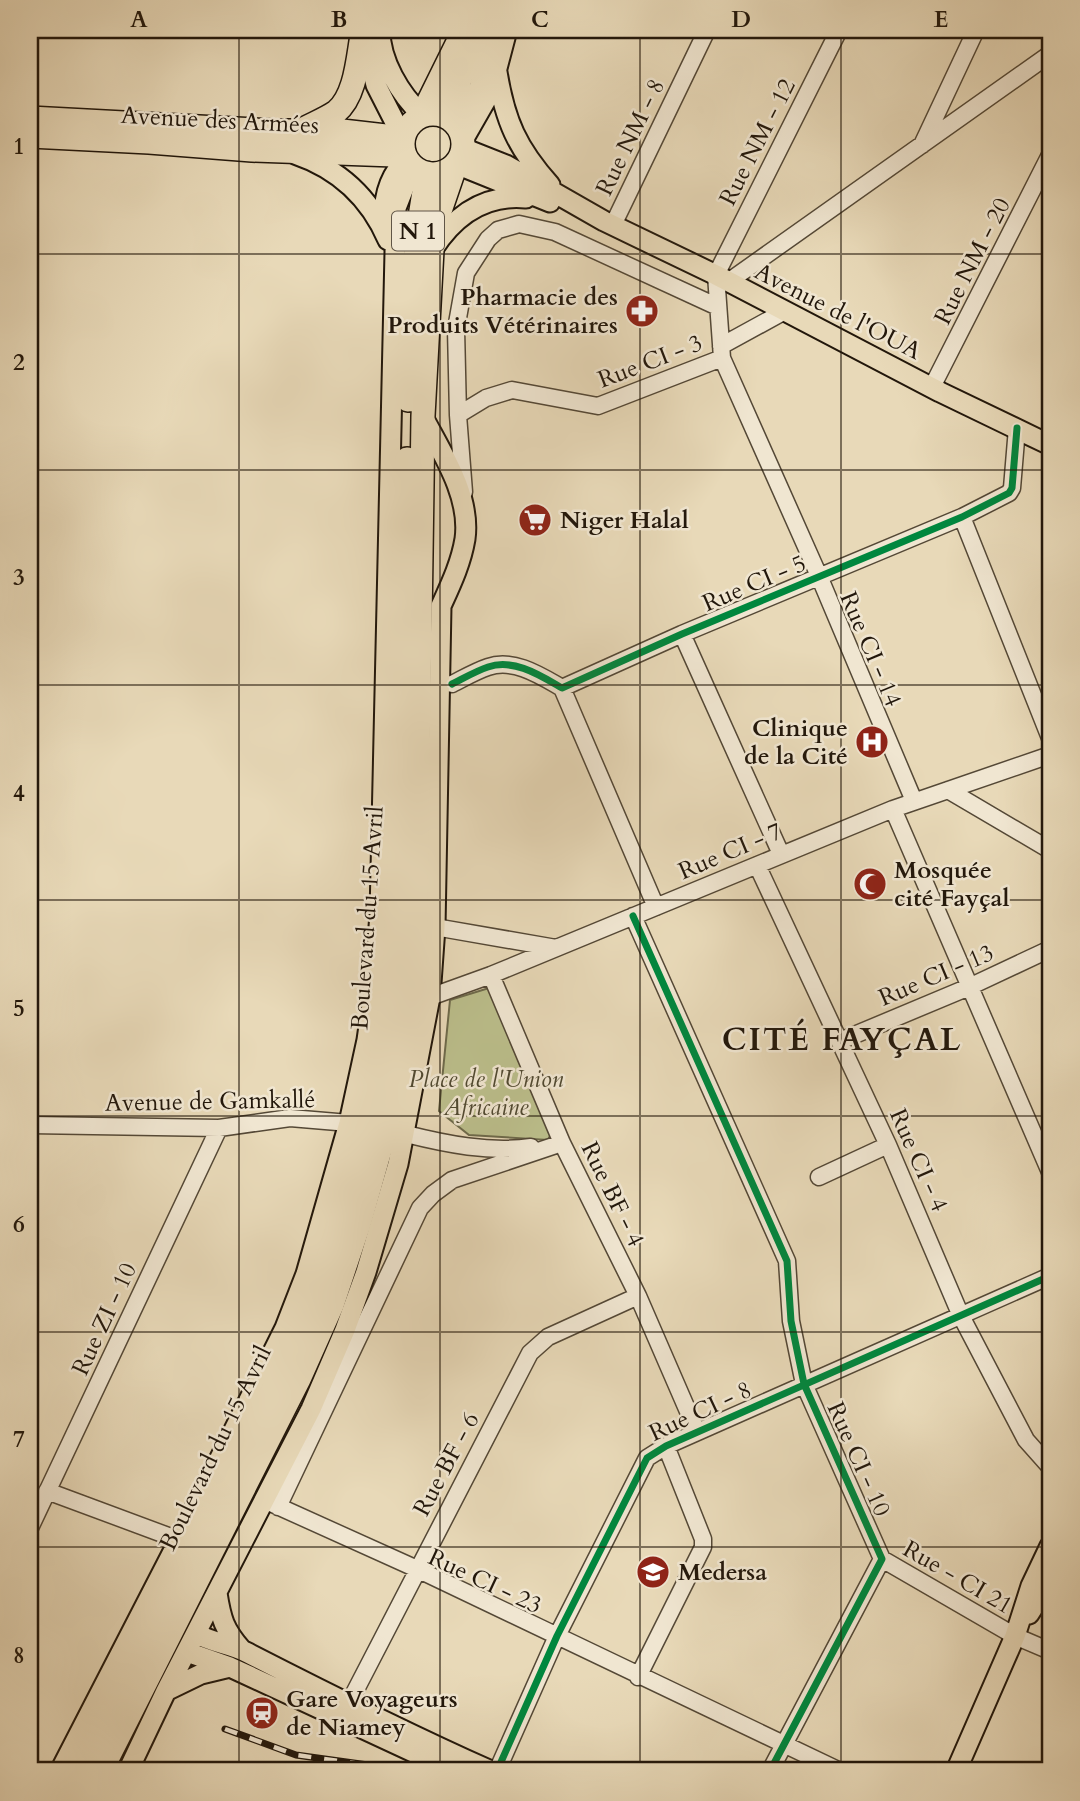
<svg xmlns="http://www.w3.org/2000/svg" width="1080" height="1801" viewBox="0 0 1080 1801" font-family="Cardo,serif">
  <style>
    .green { fill: #bbbe8b; stroke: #6e6a4b; stroke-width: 2 }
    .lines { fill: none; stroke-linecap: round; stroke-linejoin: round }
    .minor-casing { stroke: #544836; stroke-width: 19 }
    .major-casing { stroke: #22170b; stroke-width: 23 }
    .highway-casing { stroke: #22170b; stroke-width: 26 }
    .minor { stroke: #f0e6d1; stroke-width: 16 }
    .major { stroke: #e8d9b8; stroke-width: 19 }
    .highway { stroke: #e8d9b8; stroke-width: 23 }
    .rail-casing { stroke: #22170b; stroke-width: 7 }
    .rail { stroke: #f0e6d1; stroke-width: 4.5; stroke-dasharray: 13; stroke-linecap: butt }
    .cycleway-casing { stroke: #f0e6d1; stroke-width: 11 }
    .cycleway { stroke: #00873e; stroke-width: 7 }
    .grid { fill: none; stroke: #22170b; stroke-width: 2; stroke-opacity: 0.55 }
    .labels { text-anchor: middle; stroke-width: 5; stroke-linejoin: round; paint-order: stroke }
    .shield { fill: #f0e6d1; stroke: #605546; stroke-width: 2 }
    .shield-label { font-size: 23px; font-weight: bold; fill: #22170b }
    .street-label { font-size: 24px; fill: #22170b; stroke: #f0e6d1 }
    .poi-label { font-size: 24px; font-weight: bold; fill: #22170b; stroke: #f0e6d1; text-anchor: start }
    .park-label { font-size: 24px; font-style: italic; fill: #504931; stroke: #f0e6d1 }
    .district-label { font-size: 32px; font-weight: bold; letter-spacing: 2px; fill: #22170b; stroke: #f0e6d1 }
    .neatline { fill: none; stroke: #22170b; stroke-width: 2.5 }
    .grid-label { font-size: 23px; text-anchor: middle; font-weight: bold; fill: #22170b }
  </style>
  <rect width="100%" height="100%" fill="#e8d9b8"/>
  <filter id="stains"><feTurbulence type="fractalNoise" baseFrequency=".00286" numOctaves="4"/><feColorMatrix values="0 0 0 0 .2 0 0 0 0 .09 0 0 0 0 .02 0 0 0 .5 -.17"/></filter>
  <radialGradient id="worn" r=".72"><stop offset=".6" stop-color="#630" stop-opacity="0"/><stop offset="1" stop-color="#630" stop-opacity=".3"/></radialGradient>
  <path class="green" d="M489,988L552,1132L548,1140L469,1135L439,1111L450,1000Z"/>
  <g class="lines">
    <defs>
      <path id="minor" d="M922,145L976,30
        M613,225L707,30
        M728,282L1050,54
        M721,346L785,311
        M722,358L819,576L914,801
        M932,387L1050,155
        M458,415L486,398L512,390L598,406L722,358L716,275L839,30
        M464,492L458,415L456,329L466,273L488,239L498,230L519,224L555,232L718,307
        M962,517L1050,738
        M682,634L781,854
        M452,684C464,678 476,671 488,667C514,658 541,676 562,688L682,634L962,517L1009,493L1012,488L1017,428
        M562,688L656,907
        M948,790L1050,850
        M893,809L1050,1172
        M757,865L888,1145L961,1316L1026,1440L1050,1467
        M633,916L787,1261L791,1321L804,1384L882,1559L770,1771
        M435,927L556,948
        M491,975L562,1143L638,1296L697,1432
        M430,997L491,975L893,809L1050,755
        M840,1041L969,987L1050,949
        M30,1125L219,1128L290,1118L349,1123
        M406,1134C446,1144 490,1153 531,1147
        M819,1177L888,1145
        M47,1491L179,1540
        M264,1500L417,1569L840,1771
        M278,1507L420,1208L433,1194L452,1180L562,1143
        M30,1528L219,1128
        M882,1559L1015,1636L1050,1651
        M638,1677L703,1547V1539L666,1446
        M348,1705L530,1353L548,1337L638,1296
        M497,1771L557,1636L647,1458L666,1446L1050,1276"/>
      <path id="major" d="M380,30C380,61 400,94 422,115
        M364,38L376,85L403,138
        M497,72C505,121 517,148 550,185
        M456,124L479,88L488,47L496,30
        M463,140L491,91L507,30
        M463,148L506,165L604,221L716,275L940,392L1050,445
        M295,154C339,169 370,198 388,240
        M456,164L550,202
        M384,218C384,195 390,174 407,159
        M433,249C455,215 485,194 526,198
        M217,1593C221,1619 224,1629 241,1649
        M1029,1614L1050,1581
        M197,1634C213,1643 231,1644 248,1653C328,1694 408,1734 491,1771
        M187,1652L230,1667L454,1771
        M166,1691L201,1674L230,1667
        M60,1771L179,1540L285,1328L306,1274L349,1123L367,1040L374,991L380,914L396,208L407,180L417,169
        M128,1771L166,1691L311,1409L345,1330L366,1272L398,1164L430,997L435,927L441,606C451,584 461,563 465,539C471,496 442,453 423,417
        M956,1771L1015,1636L1031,1586L1050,1546"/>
      <path id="highway" d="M403 144a30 30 0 1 1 60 0a30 30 0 1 1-60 0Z
        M422,115L464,30
        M448,117L462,73L480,30
        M30,118L272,131H342L403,138
        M302,130C313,124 326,119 336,112C357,95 358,54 363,30
        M30,136L149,142L252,150L394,155L407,159
        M408,400L412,289L418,229L427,173
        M80,1771L163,1612L295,1345L330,1252L366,1134L393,991L400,844L402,598L407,459
        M101,1771L299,1379L332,1305L359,1224L389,1118L411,1004L415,968L423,416L432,250L440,211L456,164"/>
    </defs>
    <use href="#minor" class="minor-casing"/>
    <use href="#major" class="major-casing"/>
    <use href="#highway" class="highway-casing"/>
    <use href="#minor" class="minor"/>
    <use href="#major" class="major"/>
    <use href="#highway" class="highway"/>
    <defs>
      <path id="rail" d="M225,1729L296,1755L411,1771"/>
    </defs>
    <use href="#rail" class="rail-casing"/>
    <use href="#rail" class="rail"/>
    <defs>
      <path id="cycleway" d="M452,684C464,678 476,671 488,667C514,658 541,676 562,688L682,634L962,517L1009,493L1012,488L1017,428
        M633,916L787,1261L791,1321L804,1384L882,1559L770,1771
        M497,1771L557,1636L647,1458L666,1446L1050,1276"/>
    </defs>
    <use href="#cycleway" class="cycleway-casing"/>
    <use href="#cycleway" class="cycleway"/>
  </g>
  <path class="grid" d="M239,30V1771M440,30V1771M640,30V1771M841,30V1771M30,254H1050M30,470H1050M30,685H1050M30,900H1050M30,1116H1050M30,1332H1050M30,1547H1050"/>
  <defs>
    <symbol id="pharmacy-disc" viewBox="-11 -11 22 22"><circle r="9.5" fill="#8f2418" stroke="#f0e6d1"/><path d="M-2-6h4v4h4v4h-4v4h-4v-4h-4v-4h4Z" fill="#fff"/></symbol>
    <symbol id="supermarket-disc" viewBox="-11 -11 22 22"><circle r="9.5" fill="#8f2418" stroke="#f0e6d1"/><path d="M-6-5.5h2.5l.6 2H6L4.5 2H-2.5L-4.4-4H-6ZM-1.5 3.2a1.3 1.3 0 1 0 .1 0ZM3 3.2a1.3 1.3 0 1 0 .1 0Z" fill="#fff"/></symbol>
    <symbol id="hospital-disc" viewBox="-11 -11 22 22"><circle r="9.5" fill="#8f2418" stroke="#f0e6d1"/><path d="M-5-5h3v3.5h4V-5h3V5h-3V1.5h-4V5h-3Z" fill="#fff"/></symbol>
    <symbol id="mosque-disc" viewBox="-11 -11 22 22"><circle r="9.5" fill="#8f2418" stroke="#f0e6d1"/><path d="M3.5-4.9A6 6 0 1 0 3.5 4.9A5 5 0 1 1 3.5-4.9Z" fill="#fff"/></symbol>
    <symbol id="school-disc" viewBox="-11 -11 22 22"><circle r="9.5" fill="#8f2418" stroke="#f0e6d1"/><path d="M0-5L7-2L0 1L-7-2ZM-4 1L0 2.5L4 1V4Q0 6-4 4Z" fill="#fff"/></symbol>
    <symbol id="station-disc" viewBox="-11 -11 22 22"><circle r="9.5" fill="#8f2418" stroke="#f0e6d1"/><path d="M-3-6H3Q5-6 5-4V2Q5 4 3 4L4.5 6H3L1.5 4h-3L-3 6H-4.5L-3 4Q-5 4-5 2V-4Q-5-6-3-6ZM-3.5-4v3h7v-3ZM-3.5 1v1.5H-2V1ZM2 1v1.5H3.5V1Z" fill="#fff"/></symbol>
  </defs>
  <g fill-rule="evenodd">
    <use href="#pharmacy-disc" x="623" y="292" width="38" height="38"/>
    <use href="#supermarket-disc" x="516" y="501" width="38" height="38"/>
    <use href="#hospital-disc" x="853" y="723" width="38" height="38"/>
    <use href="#mosque-disc" x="851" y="865" width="38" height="38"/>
    <use href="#school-disc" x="634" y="1553" width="38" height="38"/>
    <use href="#station-disc" x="243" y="1694" width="38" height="38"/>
  </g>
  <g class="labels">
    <rect class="shield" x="392" y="211.5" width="52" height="39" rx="5"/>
    <g class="shield-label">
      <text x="418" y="239">N 1</text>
    </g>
    <g class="street-label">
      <text transform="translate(220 120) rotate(3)" y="8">Avenue des Armées</text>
      <text transform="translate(630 137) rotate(-64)" y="8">Rue NM - 8</text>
      <text transform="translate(757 142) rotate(-63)" y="8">Rue NM - 12</text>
      <text transform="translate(972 261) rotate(-63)" y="8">Rue NM - 20</text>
      <text transform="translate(838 311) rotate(27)" y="8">Avenue de l'OUA</text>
      <text transform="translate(650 361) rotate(-21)" y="8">Rue CI - 3</text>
      <text transform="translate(754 583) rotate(-23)" y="8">Rue CI - 5</text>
      <text transform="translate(871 649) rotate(67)" y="8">Rue CI - 14</text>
      <text transform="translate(730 851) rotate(-23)" y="8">Rue CI - 7</text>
      <text transform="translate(367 918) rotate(-86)" y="8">Boulevard du 15 Avril</text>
      <text transform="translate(936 975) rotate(-23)" y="8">Rue CI - 13</text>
      <text transform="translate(210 1101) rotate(-1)" y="8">Avenue de Gamkallé</text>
      <text transform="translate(919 1160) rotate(66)" y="8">Rue CI - 4</text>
      <text transform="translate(613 1194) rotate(64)" y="8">Rue BF - 4</text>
      <text transform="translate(104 1319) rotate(-65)" y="8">Rue ZI - 10</text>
      <text transform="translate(700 1411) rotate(-25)" y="8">Rue CI - 8</text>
      <text transform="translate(215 1448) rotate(-64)" y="8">Boulevard du 15 Avril</text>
      <text transform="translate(859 1459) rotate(66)" y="8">Rue CI - 10</text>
      <text transform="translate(446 1464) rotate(-62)" y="8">Rue BF - 6</text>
      <text transform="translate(958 1577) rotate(30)" y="8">Rue - CI 21</text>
      <text transform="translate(485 1581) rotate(25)" y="8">Rue CI - 23</text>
    </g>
    <g class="poi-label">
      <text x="618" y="305" text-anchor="end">Pharmacie des<tspan x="618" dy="28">Produits Vétérinaires</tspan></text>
      <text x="560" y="528">Niger Halal</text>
      <text x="848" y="736" text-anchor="end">Clinique<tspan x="848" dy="28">de la Cité</tspan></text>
      <text x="894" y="878">Mosquée<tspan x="894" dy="28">cité Fayçal</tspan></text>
      <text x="678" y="1580">Medersa</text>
      <text x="286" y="1707">Gare Voyageurs<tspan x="286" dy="28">de Niamey</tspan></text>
    </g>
    <g class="park-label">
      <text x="486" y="1087">Place de l'Union<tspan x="486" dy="28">Africaine</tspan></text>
    </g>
    <g class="district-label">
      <text x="842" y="1050">CITÉ FAYÇAL</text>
    </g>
  </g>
  <rect width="1080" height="1801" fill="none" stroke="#e8d9b8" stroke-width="77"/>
  <rect x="38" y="38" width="1004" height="1724" class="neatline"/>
  <g class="grid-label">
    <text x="139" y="27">A</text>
    <text x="339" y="27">B</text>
    <text x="540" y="27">C</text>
    <text x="741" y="27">D</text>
    <text x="941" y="27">E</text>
    <text x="19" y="154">1</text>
    <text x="19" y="370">2</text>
    <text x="19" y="585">3</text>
    <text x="19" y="801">4</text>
    <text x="19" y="1016">5</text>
    <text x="19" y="1232">6</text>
    <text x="19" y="1447">7</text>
    <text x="19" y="1663">8</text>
  </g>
  <rect width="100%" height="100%" filter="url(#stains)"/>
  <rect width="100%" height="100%" fill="url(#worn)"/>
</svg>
